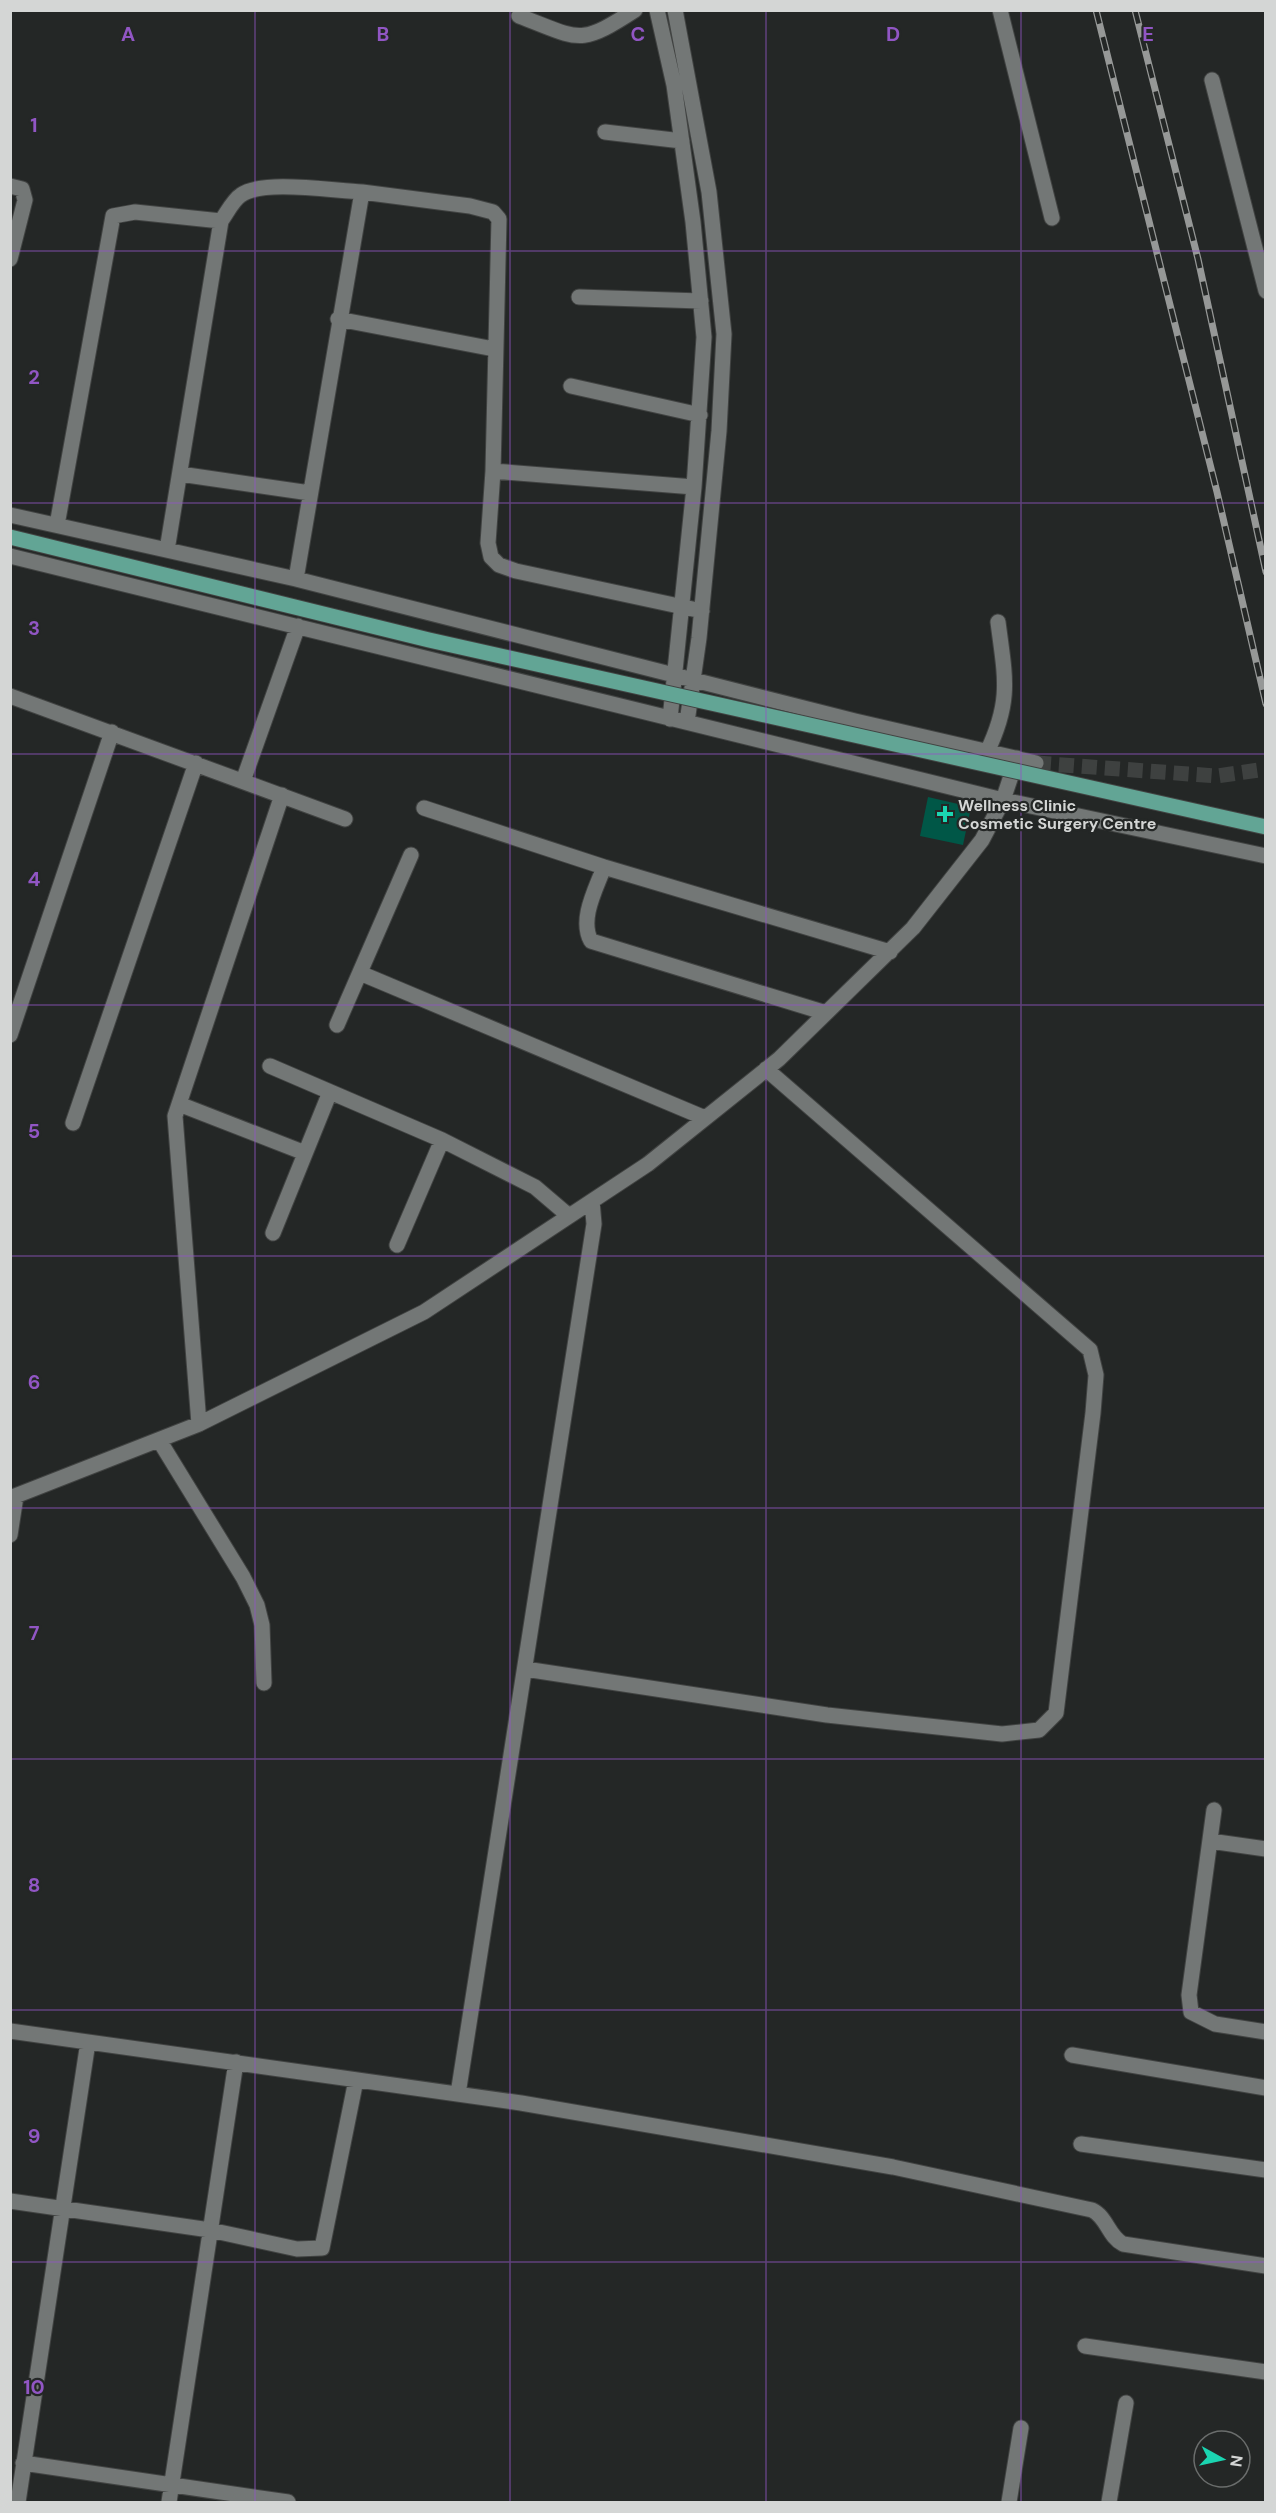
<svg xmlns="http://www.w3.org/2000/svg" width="1276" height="2513" viewBox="0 0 1276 2513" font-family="'DM Sans',sans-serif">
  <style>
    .building { fill: #005747 }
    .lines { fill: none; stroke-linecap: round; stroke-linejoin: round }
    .minor-tunnel { stroke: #3e4140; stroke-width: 15; stroke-dasharray: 15 8; stroke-linecap: butt }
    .minor-casing { stroke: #414342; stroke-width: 17 }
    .minor { stroke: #737776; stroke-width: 15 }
    .rail-casing { stroke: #969897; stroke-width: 7 }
    .rail { stroke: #242726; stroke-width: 4.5; stroke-dasharray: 14; stroke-linecap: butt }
    .major-bridge-casing { stroke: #414342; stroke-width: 17; stroke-linecap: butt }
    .major-bridge { stroke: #62a595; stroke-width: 15 }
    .grid { fill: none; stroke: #9156c4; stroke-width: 1.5; stroke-opacity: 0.55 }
    .poi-dot { fill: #1bd5b1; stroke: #242726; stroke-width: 2 }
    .labels { text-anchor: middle; stroke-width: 4.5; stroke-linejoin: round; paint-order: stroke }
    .poi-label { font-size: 16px; font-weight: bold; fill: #d4d6d5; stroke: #242726; text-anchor: start }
    .grid-label { font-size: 20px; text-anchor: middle; font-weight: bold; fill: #9156c4; stroke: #242726; stroke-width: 4.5; stroke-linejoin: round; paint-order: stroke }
  </style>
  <rect width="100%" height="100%" fill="#242726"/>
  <path class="building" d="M928,797L971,807L963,845L920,836Z"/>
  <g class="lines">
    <path class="minor-tunnel" d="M1036,763L1217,776L1266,769"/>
    <defs>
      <path id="minor" d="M657,10L674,85L693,222L704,337L694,487L670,719
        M675,10L709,192L724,334L719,431L699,638L687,722
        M1000,10L1052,218
        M519,16C580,39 578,47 635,10
        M1212,80L1266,291
        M605,132L682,141
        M10,186L22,189L25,200L10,259
        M579,297L701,301
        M338,319L494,349
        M571,386L700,415
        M493,471L694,487
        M180,474L310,493
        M10,515L296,579L855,721L1036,763
        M57,525L113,216L135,212L221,221
        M167,550L221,221C227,213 233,200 241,195C262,179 334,191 362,192
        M10,556L1003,800L1266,856
        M296,579L362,192L470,206L493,212L499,219L493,471L488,543L491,557L499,565L516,571L702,611
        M10,696L345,819
        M987,752C1012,700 1005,677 998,622
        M243,781L298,626
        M424,808L604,867L890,952
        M604,867C596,889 579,919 591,941L826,1013
        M360,973L705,1118
        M337,1025L411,855
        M10,1035L112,732
        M270,1066L442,1140L535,1187L569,1216
        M179,1104L305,1153
        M73,1123L196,763
        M273,1233L330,1092
        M397,1245L442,1140
        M199,1424L175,1116L282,795
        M159,1440L243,1577L257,1605L262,1625L264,1683
        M10,1498L199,1424L424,1312L648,1164L779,1059L913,928L982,840L1003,800L1017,758
        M10,1535L16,1496
        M525,1669L827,1715L1002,1734L1039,1730L1056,1713L1093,1413L1096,1375L1090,1350L766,1069
        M1214,1810L1189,1995L1191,2012L1215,2024L1266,2032
        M1210,1841L1266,1849
        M10,2031L521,2103L893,2167L1092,2210C1107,2217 1108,2236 1123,2244L1266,2266
        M1072,2055L1266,2088
        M458,2094L594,1224L592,1201
        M1081,2144L1266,2170
        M10,2201L210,2230L297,2249L322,2248L356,2080
        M1085,2346L1266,2372
        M23,2463L288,2502
        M18,2502L88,2042
        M169,2502L236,2062
        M1009,2502L1021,2428
        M1109,2502L1126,2403"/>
    </defs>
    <use href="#minor" class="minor-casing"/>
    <use href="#minor" class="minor"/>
    <defs>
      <path id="rail" d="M1096,10L1217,492L1266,704
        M1135,10L1198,259L1266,572"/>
    </defs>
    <use href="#rail" class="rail-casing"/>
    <use href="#rail" class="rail"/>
    <defs>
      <path id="major-bridge" d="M10,537L429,640L1266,827"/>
    </defs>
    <use href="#major-bridge" class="major-bridge-casing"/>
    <use href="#major-bridge" class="major-bridge"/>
  </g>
  <path class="grid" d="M255,10V2502M510,10V2502M766,10V2502M1021,10V2502M10,251H1266M10,503H1266M10,754H1266M10,1005H1266M10,1256H1266M10,1508H1266M10,1759H1266M10,2010H1266M10,2262H1266"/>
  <path class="poi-dot" d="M942 805h6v6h6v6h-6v6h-6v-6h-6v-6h6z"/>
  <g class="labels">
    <g class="poi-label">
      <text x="958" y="811">Wellness Clinic<tspan x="958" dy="18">Cosmetic Surgery Centre</tspan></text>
    </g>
  </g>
  <g class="grid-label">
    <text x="128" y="41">A</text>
    <text x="383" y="41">B</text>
    <text x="638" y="41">C</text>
    <text x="893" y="41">D</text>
    <text x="1148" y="41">E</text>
    <text x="34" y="132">1</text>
    <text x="34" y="384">2</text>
    <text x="34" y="635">3</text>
    <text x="34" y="886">4</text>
    <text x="34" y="1138">5</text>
    <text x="34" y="1389">6</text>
    <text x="34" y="1640">7</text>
    <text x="34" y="1892">8</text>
    <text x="34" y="2143">9</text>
    <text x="34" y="2394">10</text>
  </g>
  <rect width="1276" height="2513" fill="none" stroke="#d4d6d5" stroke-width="24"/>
  <g transform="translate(1222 2459) rotate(98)"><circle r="28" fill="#242726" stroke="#6a6d6c" stroke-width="1.5"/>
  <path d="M0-4.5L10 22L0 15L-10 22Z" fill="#1bd5b1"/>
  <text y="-9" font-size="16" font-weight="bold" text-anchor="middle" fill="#d4d6d5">N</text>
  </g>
</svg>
